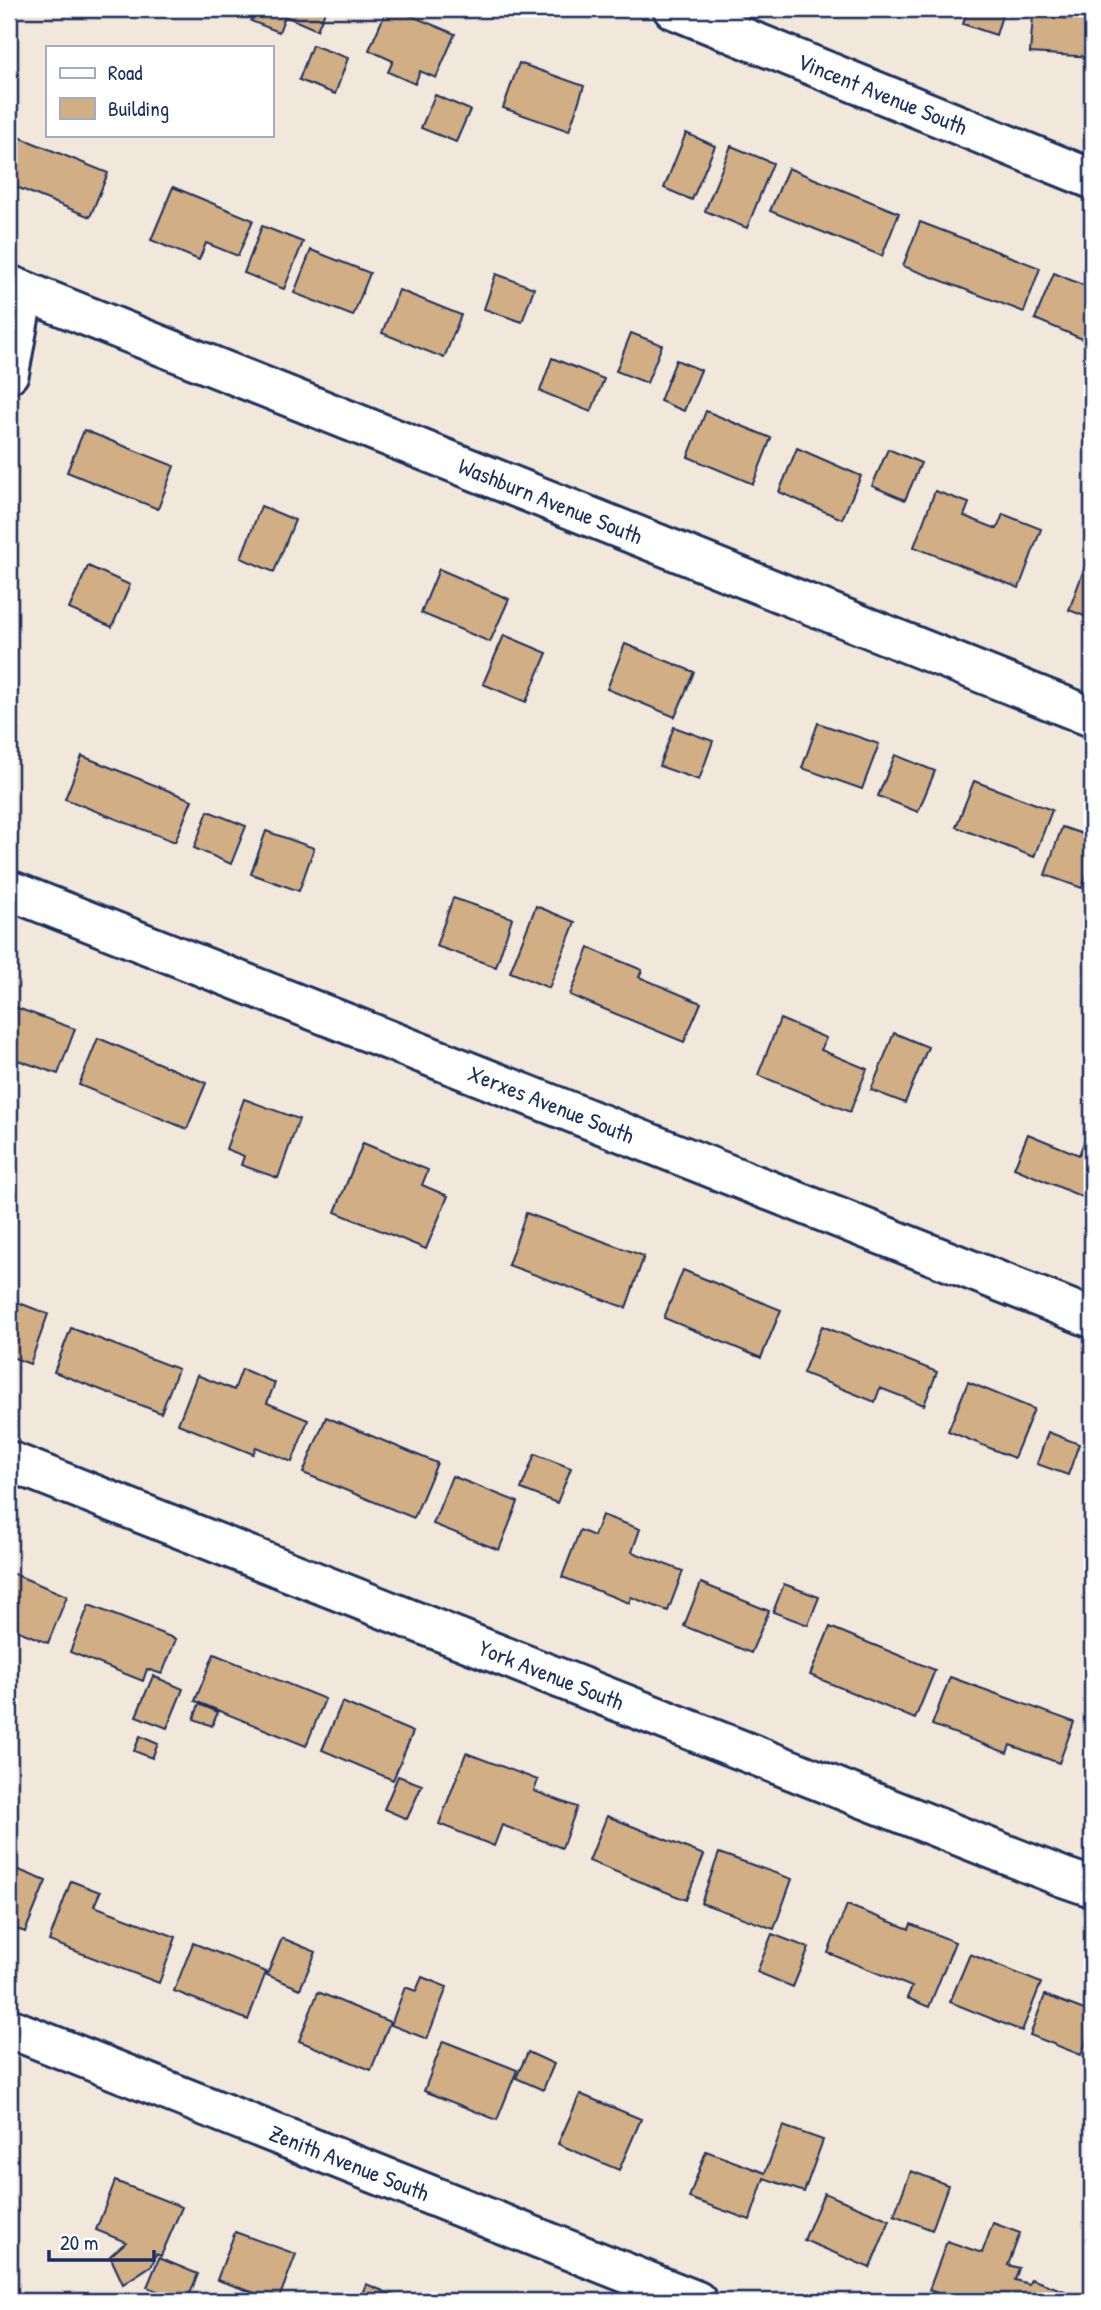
<svg xmlns="http://www.w3.org/2000/svg" width="1101" height="2310" viewBox="0 0 1101 2310" font-family="'Patrick Hand',sans-serif">
  <style>
    .building { fill: #d1ae84; stroke: #1b2f5e; stroke-width: 2 }
    .lines { fill: none; stroke-linecap: round; stroke-linejoin: round }
    .street-casing { stroke: #1b2f5e; stroke-width: 44 }
    .secondary-casing { stroke: #1b2f5e; stroke-width: 44 }
    .street { stroke: #fff; stroke-width: 38 }
    .secondary { stroke: #fff; stroke-width: 38 }
    .labels { text-anchor: middle; stroke-width: 5; stroke-linejoin: round; paint-order: stroke }
    .street-label { font-size: 23px; fill: #1b2f5e; stroke: #fff }
  </style>
  <rect width="100%" height="100%" fill="#f1e7da"/>
  <filter id="ink" filterUnits="userSpaceOnUse"><feTurbulence type="fractalNoise" baseFrequency=".0143" numOctaves="2"/><feDisplacementMap in="SourceGraphic" scale="14" xChannelSelector="R" yChannelSelector="G"/><feConvolveMatrix kernelMatrix="1 2 1 2 8 2 1 2 1" color-interpolation-filters="sRGB"/></filter>
  <g filter="url(#ink)">
    <path class="building" d="M256,9H326L317,30L285,16L279,32L251,21Z
      M387,9H395L455,34L436,78L420,71L415,84L388,72L393,61L369,50Z
      M968,9H1004L996,35L963,24Z
      M1033,16L1092,20V57L1030,53Z
      M312,45L348,58L335,94L299,80Z
      M519,63L584,86L569,131L503,108Z
      M435,95L470,110L456,142L421,128Z
      M9,133L108,173L90,217L9,184Z
      M686,133L715,146L692,200L664,188Z
      M731,146L773,163L747,228L705,211Z
      M788,168L899,213L882,256L770,211Z
      M173,187L253,220L238,256L206,243L199,260L151,240Z
      M920,222L1040,268L1024,312L903,266Z
      M262,226L303,242L284,289L244,273Z
      M311,250L370,273L353,316L294,293Z
      M1054,273L1092,289V343L1035,319Z
      M496,274L534,288L522,322L484,309Z
      M399,290L461,315L444,358L382,333Z
      M631,333L662,345L647,383L616,371Z
      M552,358L604,379L591,412L540,391Z
      M676,360L701,370L684,411L660,401Z
      M706,411L771,438L753,484L688,457Z
      M84,430L174,466L158,509L67,472Z
      M797,448L861,476L842,519L779,492Z
      M888,449L921,463L905,500L872,486Z
      M935,491L969,503L964,516L997,529L1003,514L1041,529L1019,588L914,547Z
      M261,506L295,520L274,572L241,558Z
      M1086,564L1092,566V619L1069,610Z
      M88,566L130,585L112,627L69,609Z
      M439,569L509,599L490,642L421,613Z
      M504,635L547,653L526,702L483,684Z
      M625,644L694,672L675,717L607,689Z
      M818,723L879,744L862,789L802,768Z
      M674,727L713,741L699,780L659,766Z
      M895,755L935,771L918,812L878,796Z
      M82,756L192,800L175,842L65,799Z
      M974,781L1052,810L1034,857L956,827Z
      M208,811L246,826L231,864L194,848Z
      M1062,827L1092,837V859L1082,888L1045,875Z
      M266,831L314,848L299,891L251,874Z
      M453,898L512,918L496,967L436,946Z
      M536,906L575,922L549,988L510,972Z
      M589,948L642,970L639,977L701,1003L684,1042L570,995Z
      M9,1005L75,1029L58,1074L9,1057Z
      M780,1019L826,1038L821,1050L867,1069L850,1112L758,1075Z
      M894,1033L928,1047L905,1103L871,1090Z
      M98,1038L206,1083L187,1129L79,1085Z
      M244,1099L299,1119L278,1178L241,1165L244,1156L226,1149Z
      M1028,1134L1079,1155L1084,1142L1092,1146V1201L1014,1168Z
      M363,1143L428,1170L422,1185L448,1196L426,1249L335,1212Z
      M526,1213L644,1256L626,1308L508,1265Z
      M683,1270L781,1310L761,1358L664,1318Z
      M9,1299L48,1314L30,1364L9,1356Z
      M822,1326L937,1372L924,1405L880,1388L875,1402L803,1373Z
      M71,1328L178,1369L161,1413L54,1372Z
      M242,1369L275,1383L267,1403L308,1420L292,1462L256,1447L253,1454L178,1424L197,1375L234,1390Z
      M968,1382L1034,1409L1014,1458L948,1431Z
      M326,1417L437,1463L414,1518L303,1473Z
      M1048,1432L1079,1444L1068,1475L1037,1464Z
      M535,1454L571,1468L557,1503L521,1489Z
      M452,1476L518,1502L499,1550L433,1524Z
      M602,1515L640,1529L632,1552L683,1571L668,1611L631,1597L629,1603L562,1577L580,1530L594,1536Z
      M9,1572L67,1596L48,1643L9,1627Z
      M701,1583L769,1611L751,1653L684,1626Z
      M784,1584L819,1597L808,1625L773,1612Z
      M89,1605L176,1639L162,1674L147,1669L143,1681L70,1652Z
      M830,1627L935,1670L915,1719L810,1675Z
      M214,1654L325,1699L306,1746L195,1701Z
      M153,1676L183,1689L167,1728L136,1716Z
      M950,1677L1074,1722L1059,1763L1010,1745L1007,1753L932,1725Z
      M342,1702L413,1732L393,1780L322,1750Z
      M199,1704L218,1712L212,1726L194,1719Z
      M140,1736L158,1744L152,1758L134,1751Z
      M466,1753L538,1780L534,1791L577,1807L562,1848L502,1825L494,1846L439,1824Z
      M398,1776L422,1785L407,1819L384,1809Z
      M607,1816L704,1855L686,1900L589,1861Z
      M719,1853L792,1879L774,1929L701,1903Z
      M9,1866L46,1881L25,1932L9,1926Z
      M71,1881L100,1892L94,1906L176,1937L159,1983L49,1941Z
      M847,1905L909,1929L911,1924L955,1942L929,2007L907,1998L912,1987L828,1953Z
      M772,1934L809,1948L793,1987L757,1972Z
      M282,1938L316,1952L300,1989L267,1975Z
      M193,1943L266,1972L248,2020L174,1991Z
      M970,1954L1041,1983L1022,2031L950,2002Z
      M422,1977L447,1987L427,2039L391,2025L405,1987L416,1991Z
      M318,1992L390,2022L371,2070L299,2041Z
      M1045,1995L1092,2013V2028L1081,2055L1030,2035Z
      M443,2041L517,2070L497,2120L424,2091Z
      M528,2052L554,2064L543,2090L516,2078Z
      M580,2094L641,2119L619,2170L558,2144Z
      M783,2126L823,2140L804,2192L764,2178L750,2220L689,2198L706,2151L765,2173Z
      M911,2171L948,2185L932,2230L894,2215Z
      M115,2181L182,2207L161,2256L156,2254L152,2265L123,2284L110,2256L126,2242L96,2230Z
      M824,2193L890,2220L870,2268L804,2240Z
      M993,2223L1020,2233L1008,2265L1019,2268L1015,2280L1029,2284L1031,2279L1076,2295L1073,2301H959L929,2290L947,2241L982,2253Z
      M235,2232L296,2254L278,2301L217,2280Z
      M159,2258L198,2274L187,2301H181L147,2287Z
      M366,2284L408,2301H359Z"/>
    <g class="lines">
      <defs>
        <g id="street">
          <path id="s1" d="M673,9L1092,179"/>
          <path id="s2" d="M9,285L1092,717"/>
          <path d="M9,373L24,291"/>
          <path id="s3" d="M9,1461L1063,1877L1092,1887"/>
          <path id="s4" d="M9,2028L697,2301"/>
        </g>
        <g id="secondary">
          <path id="s5" d="M9,890L1092,1318"/>
        </g>
      </defs>
      <use href="#street" class="street-casing"/>
      <use href="#secondary" class="secondary-casing"/>
      <use href="#street" class="street"/>
      <use href="#secondary" class="secondary"/>
    </g>
  </g>
  <g class="labels">
    <g class="street-label">
      <text dy="8" stroke="none"><textPath href="#s1" startOffset="226">Vincent Avenue South</textPath></text>
      <text dy="8" stroke="none"><textPath href="#s2" startOffset="583">Washburn Avenue South</textPath></text>
      <text dy="8" stroke="none"><textPath href="#s5" startOffset="583">Xerxes Avenue South</textPath></text>
      <text dy="8" stroke="none"><textPath href="#s3" startOffset="583">York Avenue South</textPath></text>
      <text dy="8" stroke="none"><textPath href="#s4" startOffset="366">Zenith Avenue South</textPath></text>
    </g>
  </g>
  <rect width="1101" height="2310" fill="none" stroke="#fff" stroke-width="35"/>
  <rect x="18" y="18" width="1066" height="2275" fill="none" stroke="#1b2f5e" stroke-width="2.5" filter="url(#ink)"/>
  <rect x="46" y="46" width="228" height="91" fill="#ffffff" stroke="#a4acbf" stroke-width="2"/>
  <rect x="60" y="68" width="35" height="10" fill="#ffffff" stroke="#a4acbf" stroke-width="2"/>
  <text x="108" y="80" font-size="21" fill="#1b2f5e">Road</text>
  <rect x="60" y="98" width="35" height="21" fill="#d1ae84" stroke="#a4acbf" stroke-width="2"/>
  <text x="108" y="116" font-size="21" fill="#1b2f5e">Building</text>
  <path d="M49 2250v10h105v-10" fill="none" stroke="#1b2f5e" stroke-width="3.5"/>
  <text x="60" y="2250" font-size="21" fill="#1b2f5e" stroke="#ffffff" stroke-width="5" paint-order="stroke">20 m</text>
</svg>
